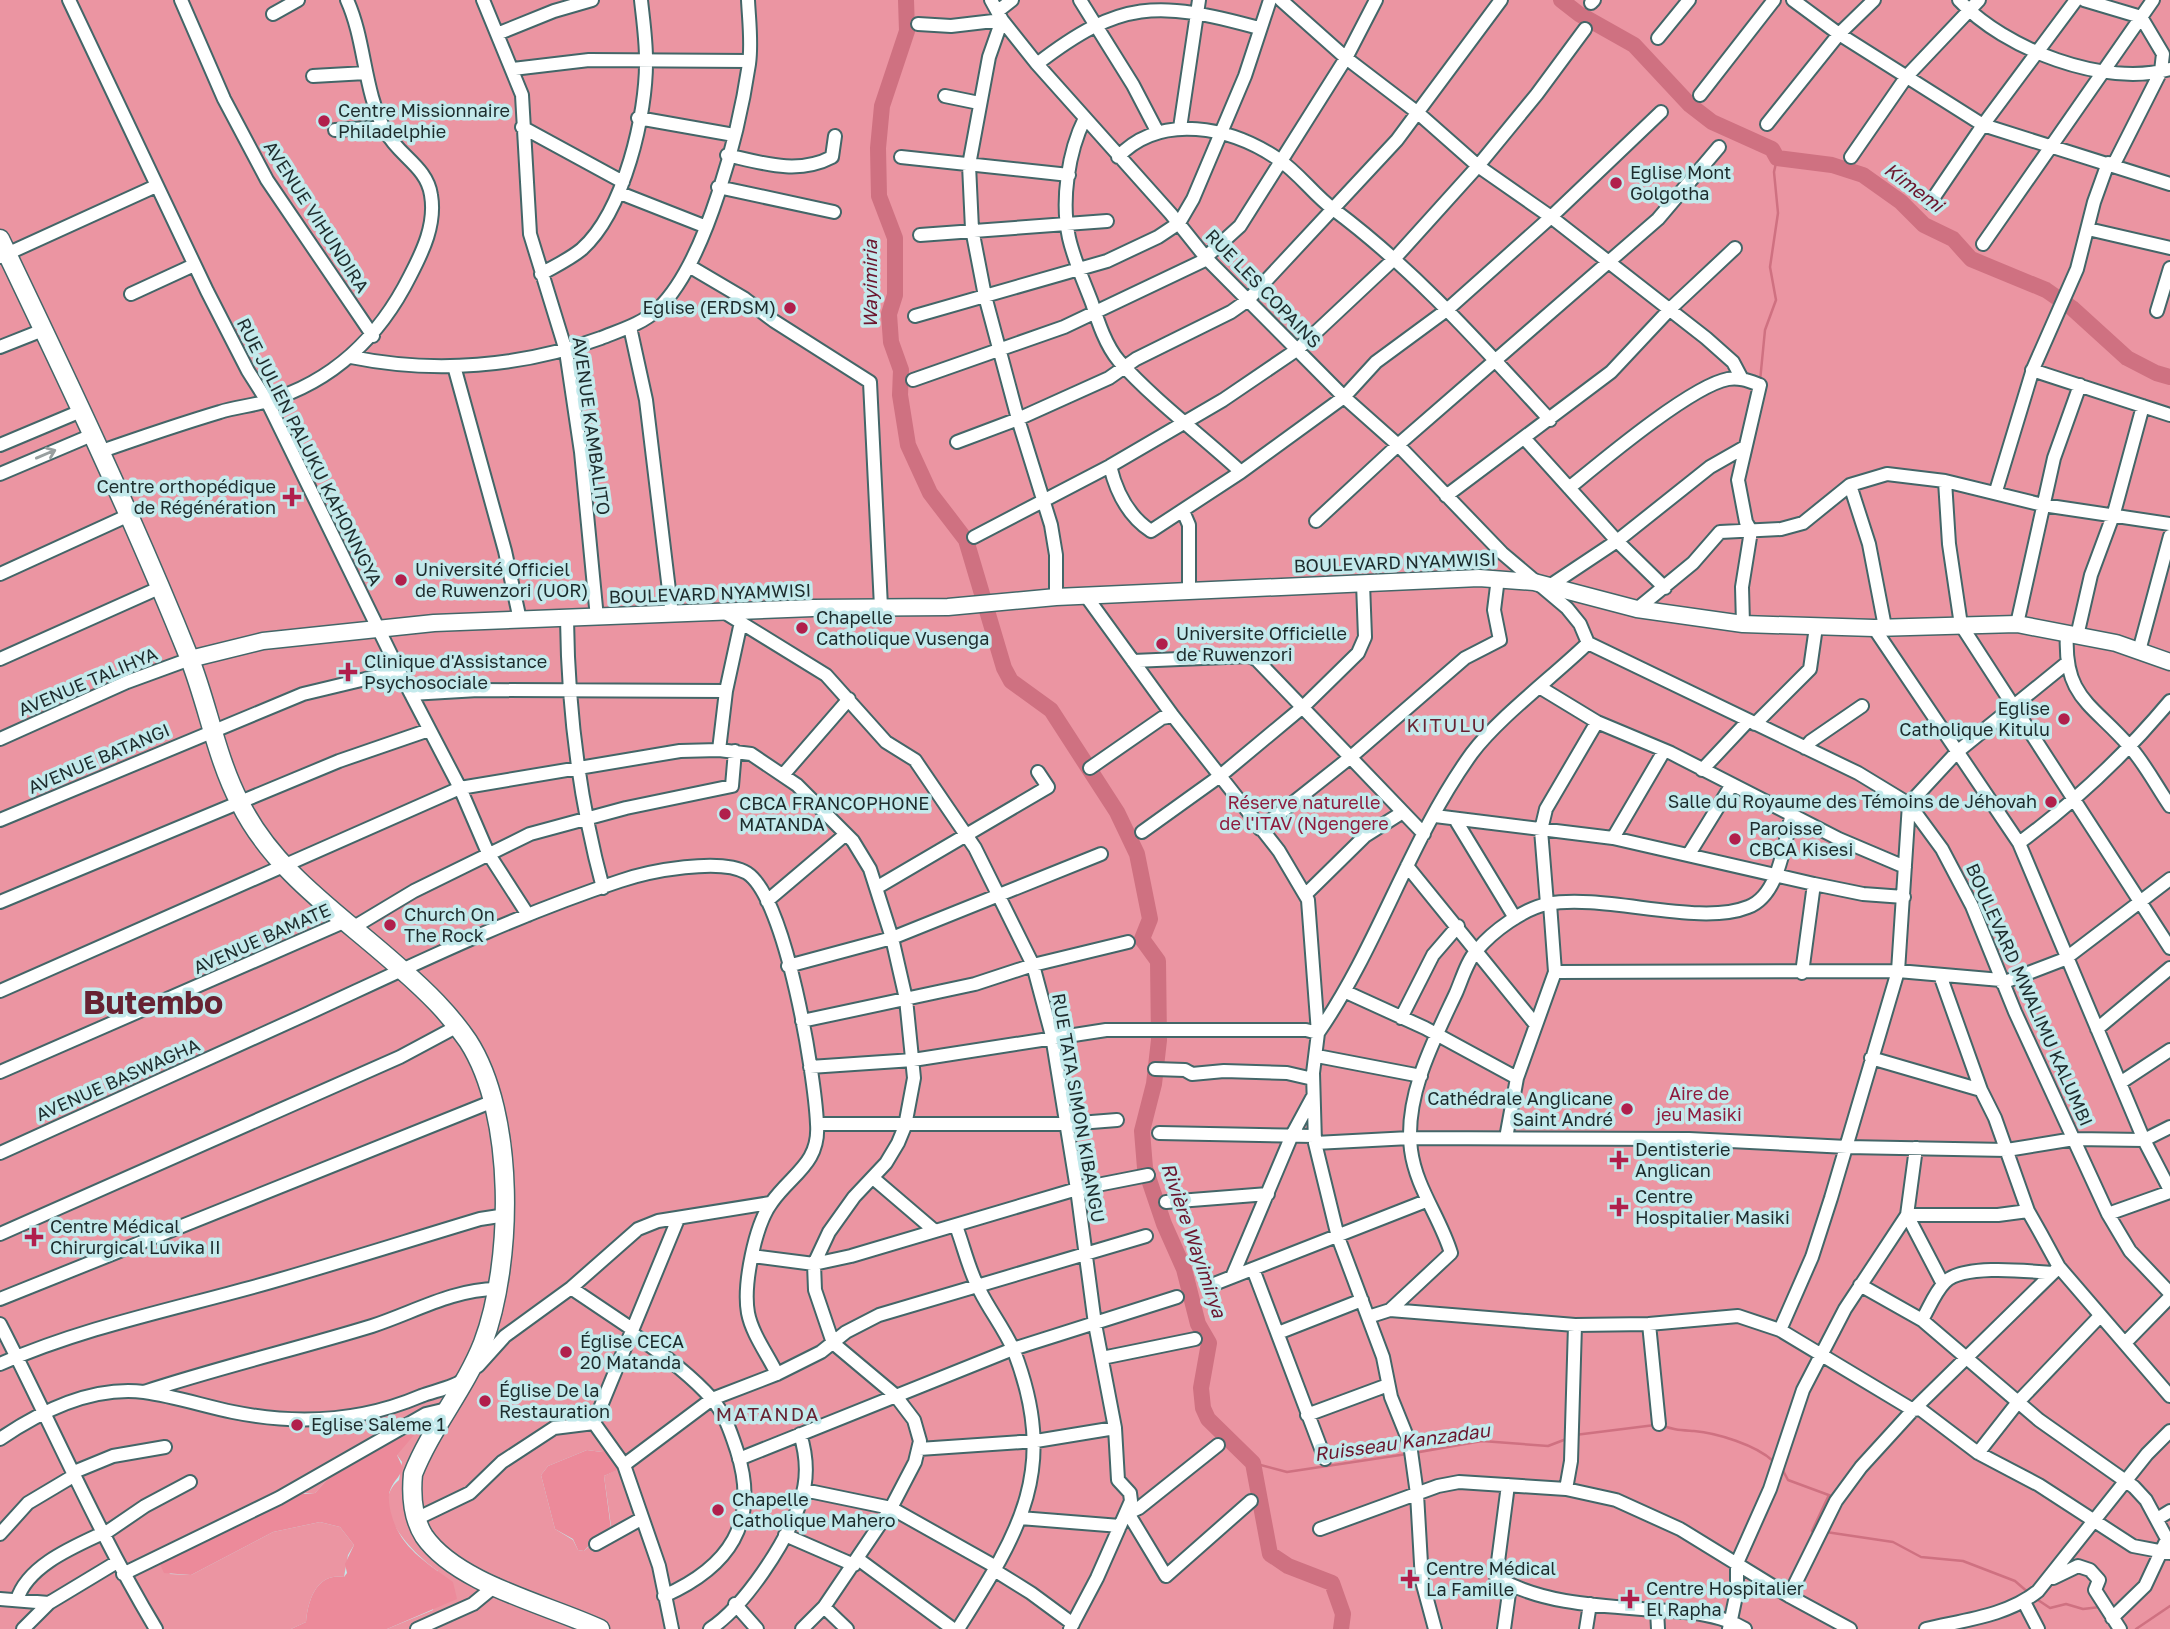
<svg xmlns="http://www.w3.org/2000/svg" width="2170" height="1629" viewBox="0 0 2170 1629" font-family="'Golos Text',sans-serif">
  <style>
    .green { fill: #eb95a2; fill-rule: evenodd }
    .forest { fill: #ec8a9a }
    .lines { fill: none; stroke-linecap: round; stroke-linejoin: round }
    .stream { stroke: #cf7181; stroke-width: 2.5 }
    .river { stroke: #cf7181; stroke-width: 16 }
    .minor-casing { stroke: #436668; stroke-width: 16 }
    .major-casing { stroke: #436668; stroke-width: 19 }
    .highway-casing { stroke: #436668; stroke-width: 21 }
    .minor { stroke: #fff; stroke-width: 12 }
    .major { stroke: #fff; stroke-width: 16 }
    .highway { stroke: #fff; stroke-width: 18 }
    .oneway { stroke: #99a0a0 }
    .poi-dot { fill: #b11f4c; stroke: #c4eaec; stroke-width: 2.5 }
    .labels { text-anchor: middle; stroke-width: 7; stroke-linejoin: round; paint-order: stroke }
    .poi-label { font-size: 18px; fill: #1d2c2d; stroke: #c4eaec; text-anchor: start }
    .street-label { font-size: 18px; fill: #1d2c2d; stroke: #c4eaec }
    .park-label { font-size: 18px; fill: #8e1b3d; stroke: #c4eaec }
    .water-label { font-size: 19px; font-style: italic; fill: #6b152d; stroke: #c4eaec }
    .neighbourhood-label { font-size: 19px; letter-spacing: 2px; fill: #672232; stroke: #c4eaec }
    .town-label { font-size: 32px; font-weight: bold; fill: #672232; stroke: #c4eaec }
  </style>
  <rect width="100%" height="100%" fill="#c4eaec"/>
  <path class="green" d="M0,0H2170V1629H387L433,1610L438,1571C414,1555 366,1507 399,1480L402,1462L397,1455L332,1474L315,1493H305L169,1574L191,1575L273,1532L320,1522L340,1527L354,1545L348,1555L344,1577C317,1573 308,1599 306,1622L291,1629H0ZM587,1450L602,1452L619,1469L604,1476L611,1526L584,1551L578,1550L573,1540L555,1529L541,1475L548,1466Z"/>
  <path class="forest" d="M409,1426L414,1435L397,1455L403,1468C400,1476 396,1479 392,1486C387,1494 389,1505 391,1513C400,1548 426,1562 453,1582L457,1599L387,1629H291L306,1622C308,1599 317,1573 344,1577L347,1573L345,1564L354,1545L340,1527L320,1522L273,1532L191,1575L164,1573L158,1560L292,1495L315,1493L332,1474Z
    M587,1450L602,1452L606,1450L620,1469L604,1476L611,1529L595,1539L584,1551L578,1550L573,1539L555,1529L541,1475L548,1466Z"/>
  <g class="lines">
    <path class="stream" d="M1760,381L1765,330L1776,300L1770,267L1778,213L1774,172L1777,158
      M1750,458L1757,425
      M1661,1425C1673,1430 1681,1430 1694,1431C1717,1433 1756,1445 1773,1461
      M1575,1435L1655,1425
      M1414,1453L1482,1441L1548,1446L1569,1438
      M1253,1463L1287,1472L1407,1454
      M1781,1467L1788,1480L1834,1497
      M1816,1531H1812L1828,1497
      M1826,1532L1893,1542L1921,1557L1963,1561L2015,1581L2030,1594
      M2035,1598L2050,1608L2066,1604L2083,1609L2100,1607
      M2136,1629L2170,1606"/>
    <path class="river" d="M906,0L907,31L882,106L878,148L879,196L895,238V295L889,314L891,342L901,370L900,395L908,445L930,493L966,540L1004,668L1011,681L1051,710L1117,812L1137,854L1150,919L1142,939L1158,961L1159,1040L1154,1084L1142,1131L1145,1168L1164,1224L1184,1269L1198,1324L1209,1343L1201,1388L1203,1408L1208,1419L1253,1463L1270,1554L1288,1566L1332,1583L1343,1614L1341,1629
      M1561,0L1579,14L1634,45L1690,105L1712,122L1772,149L1777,158L1832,165L1863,175L1901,202L1924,225L1953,239L1971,259L2046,290L2072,308L2127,358L2156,373L2170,377"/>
    <defs>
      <path id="minor" d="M69,0L207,291L248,371L267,401L399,671L460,788L488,853L528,915
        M181,0L224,99L267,180L373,336
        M483,0L522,95L530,234L566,351L581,452L597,618
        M991,0L1002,20L1037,64L1171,214L1207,259L1344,397L1398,445L1502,553L1567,608L1580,624L1588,643L1858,773L1909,804L1942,849L1972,906L2015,1012L2108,1214L2130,1251L2170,1293
        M1080,0L1133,85L1157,131
        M1281,0L1346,58L1418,113L1478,166L1551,217L1706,338L1733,362L1742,379
        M1793,0L1839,34L1983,125L2170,184
        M1959,0C2004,49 2105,88 2170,69
        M2084,0L2141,17L2163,54L2161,71L2113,166
        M1591,3L1594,0
        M998,11L1012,0
        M273,14L298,0
        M1002,20L989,57L969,165L972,229L985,296L1018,419L1051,525L1056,555V597
        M918,24L951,26L1002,20
        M497,34L554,11L592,0
        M1658,38L1689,0
        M1037,64C1120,0 1157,0 1259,28
        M513,69L589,60L749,61
        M313,76L366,73
        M1700,95L1774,0
        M945,96L979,103
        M638,118L734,135
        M1085,118C1068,152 1061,201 1069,238C1074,260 1084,282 1092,303C1098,322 1106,346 1119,361C1156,402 1201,435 1241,472
        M1767,124L1839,34L1874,0
        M522,127L623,182
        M1180,128L1199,0
        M335,130L383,127
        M727,155C762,163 798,175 832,157L835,136
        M901,157L1069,175
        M1118,157C1161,112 1231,127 1278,159C1299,173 1313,194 1333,209C1415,270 1481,345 1550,420
        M1851,157L1907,76L1979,0
        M718,187L834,212
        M620,193L704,226
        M1930,203L1983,125L2076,0
        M2088,229L2170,248
        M920,235L1107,221
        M1983,244L2153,0
        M0,257L156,186
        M1206,257L1240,226L1346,58L1376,0
        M689,266L745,299L774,321L870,382L881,607
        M541,274C555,266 570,259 582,249C624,211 647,114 646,59C646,39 643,19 641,0
        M131,294L194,265
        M2157,311L2170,268
        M915,316L1107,261L1158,237L1179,223L1193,199L1245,76L1270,0
        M630,327L646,400L672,615
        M0,347L43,330
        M351,357C434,374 522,367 601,338C621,330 642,324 658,309C707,262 739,131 749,64C752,43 749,21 748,0
        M454,366L505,551L520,620
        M2032,370L2170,415
        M913,380L1064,327L1207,259
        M1525,439L1617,541L1665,588
        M957,442L1018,419L1109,378L1136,359L1231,312L1248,300L1397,140L1501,0
        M0,445L81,411
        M99,452C139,438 180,424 220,412C235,407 252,406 267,401C333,382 380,336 410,276C423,251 436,224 431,195C427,167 399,156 386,132C363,91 366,42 347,0
        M1110,466C1116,491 1128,516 1151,531L1241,472L1344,397L1376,362L1448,309L1551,217L1661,112
        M0,474L92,435
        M1945,481L1949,544L1961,625L2170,948
        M1850,485L1869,544L1885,627
        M1569,488C1602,461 1691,386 1728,379C1740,377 1749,381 1760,385L1738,480L1746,522L1751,531L1742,587L1743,624
        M1996,491L2033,369L2077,269L2094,202L2108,163
        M1446,496L1611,372L1670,309L1735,248
        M1183,511L1189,525V591
        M1316,521L1399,444L1658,219L1719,147
        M974,537L1110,466L1223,400L1298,349L1395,258L1478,166L1537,94L1585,29
        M0,574L127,516
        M1551,585L1617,541L1710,467L1745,447
        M1086,596L1173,716L1279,851L1308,900L1318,1033L1313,1073L1315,1143L1338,1237L1383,1357L1391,1397L1410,1444L1417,1494L1422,1581L1435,1629
        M1637,609L1693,563L1720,532L1781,529L1803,523L1850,485L1887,474L1945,481L2043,505L2170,524
        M727,614L826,675L886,742L915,760L975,848L1033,965L1052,1036L1077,1189L1095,1324L1115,1428L1118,1480L1130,1493L1131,1501L1097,1578L1070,1629
        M567,619C568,711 579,799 603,888
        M2017,624L2054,458L2080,385
        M1874,628L2019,843L2144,1140L2170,1190
        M2067,633C2063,698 2093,704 2130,747C2145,764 2157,787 2170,806
        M2077,636L2091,575L2114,513L2143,406
        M2139,651L2170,536
        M0,659L159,588
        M1133,661L1250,656L1257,660L1424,834
        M1541,688L1597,722L1671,753L1839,839L1905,867
        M411,694L478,690L726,691
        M1755,724L1810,669L1816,627
        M0,739L127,682L190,659
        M1805,748L1811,741L1862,706
        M719,750L726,691L741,622
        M1090,768L1162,718L1173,716
        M1702,770L1748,721
        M783,775L849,699
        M1435,816L1613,838L1814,884L1863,894L1904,897
        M1455,819L1515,918
        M0,820L303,694L399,671
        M1260,829L1352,756L1465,658L1500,640L1494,610L1498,578
        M1142,832L1220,776L1304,706L1358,653L1365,637L1363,583
        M1613,838L1664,751
        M2019,843C2076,801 2124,756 2170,701
        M1689,854L1731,786
        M1407,866L1536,1025
        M876,888L1048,787L1038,772
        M1305,895L1365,836L1403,812
        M767,901L846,834
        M0,902L339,761L429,730
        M1547,904L1541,830L1546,809L1597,722
        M354,927L414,891L530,834L626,808L732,786L735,751
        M788,966L892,938L1101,854
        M1555,972L1898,971L2001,980
        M1802,973L1814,884
        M1940,975L1981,1090L1995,1118L2028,1211L2041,1234L2059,1267L2170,1396
        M2002,983L2065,959L2170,879
        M0,991L460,788L680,751L719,750L751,754L797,785L853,841L870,869L892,938L906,999L914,1078L905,1126L898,1143L886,1163L854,1197L829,1232L814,1264L815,1290L833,1343L895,1395L914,1420L920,1441L915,1462L891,1508L824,1607L802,1629
        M1346,992L1425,1028L1517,1078
        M1401,1018L1433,955L1458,926
        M802,1021L975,984L1033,965L1128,942
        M2097,1029L2170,968
        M1318,1033C1379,945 1409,840 1472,753C1499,717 1554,676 1588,643
        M1317,1056L1421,1076
        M1871,1058L1981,1090
        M810,1067L913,1060L1106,1030H1306L1318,1033
        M1155,1069L1185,1070L1192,1074L1224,1071L1287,1073L1313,1079
        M0,1072L346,921
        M2120,1083L2170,1050
        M817,1124H1066L1117,1120
        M1159,1133L1314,1136
        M1506,1138L1517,1078L1555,972L1550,904
        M1315,1143L1410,1138L1689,1139L1847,1147L2007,1150L2074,1139L2144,1140L2170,1127
        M0,1153C103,1106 206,1060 309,1013C411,966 513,916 620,881C649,871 721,857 747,873C786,898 815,1076 817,1124C820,1163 792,1174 772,1202C755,1224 743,1285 748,1313C752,1334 768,1355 777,1374
        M873,1178L935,1231
        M1166,1202L1268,1194
        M2108,1214L2170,1192
        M1907,1215H1998L2028,1211
        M1907,1215L1943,1284
        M956,1226C964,1247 969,1271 980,1291C990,1311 1005,1330 1014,1351C1059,1469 1021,1530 958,1629
        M0,1234L400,1057L456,1027
        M752,1256L814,1264L851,1256L1077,1189L1148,1175
        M1253,1269L1325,1459
        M1232,1277L1292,1135L1312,1098
        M1860,1285L1922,1320L2039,1420L2134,1487L2146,1500L2167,1539L2145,1586L2112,1618
        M1209,1286L1426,1201
        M571,1288L632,1329
        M0,1299L491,1102
        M1390,1310L1451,1253C1440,1217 1416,1188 1411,1150C1404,1096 1434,1040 1456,993C1462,979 1467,961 1477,950C1493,931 1523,909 1547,904C1604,893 1699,927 1748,907C1780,895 1784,842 1792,814
        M1368,1317L1390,1310L1575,1325L1649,1324L1738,1316L1780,1330L1913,1410L1920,1409L1978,1453L2039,1485L2133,1546L2170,1553
        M1922,1320C1929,1308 1935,1292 1945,1282C1963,1264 2027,1271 2052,1273
        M0,1324C52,1425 97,1531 156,1629
        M1649,1324L1659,1424
        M1780,1330L1812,1257L1831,1198L1898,971L1909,804L1957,752L2068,662
        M1278,1333L1362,1300
        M633,1334C660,1352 690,1374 712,1399C725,1414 731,1433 737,1451C760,1523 729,1567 664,1596
        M2125,1343L2170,1297
        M1102,1358L1195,1339
        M0,1364C86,1326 180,1308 271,1282C341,1262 410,1240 480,1219L506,1215
        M478,1366L505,1336L571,1288L638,1229L658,1221L770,1203
        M144,1392C220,1367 297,1349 372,1326C412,1313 454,1289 496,1289
        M1307,1415L1388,1385
        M594,1423L678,1219
        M0,1439C41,1411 93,1386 144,1392C174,1396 204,1406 233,1412C297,1425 360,1422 421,1396C434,1391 455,1387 465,1379
        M919,1449L1036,1441L1115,1428
        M1978,1453L2018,1402L2100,1316
        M739,1459L1013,1349L1177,1297
        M624,1465L712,1399L777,1374L821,1352L846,1332L879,1315L1146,1236
        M74,1472L113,1456L165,1447
        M1508,1485L1496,1577C1543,1605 1604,1606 1657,1610C1687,1612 1718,1613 1745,1629
        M1566,1489L1571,1461L1575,1325
        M804,1490L891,1508L996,1567
        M1128,1513L1166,1576L1251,1501
        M1128,1513L1139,1508L1218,1445
        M1020,1518L1120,1526
        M416,1519L470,1493L502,1462L554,1428L594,1423L624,1465L659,1566L672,1629
        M2157,1519L2170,1511
        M1320,1529L1438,1486L1459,1482L1566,1489L1616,1500L1680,1529L1789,1596L1850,1629
        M0,1534L28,1503L75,1475
        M104,1534L145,1506L190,1482
        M785,1535L854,1565
        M596,1544L641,1519
        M858,1559L953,1629
        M994,1570L1031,1593L1073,1624
        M123,1574L279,1498L426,1414L447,1409
        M2053,1578L2078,1566L2090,1570L2099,1580L2095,1590L2120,1629
        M1789,1596L1836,1501L1861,1467L1913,1410L2059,1267
        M0,1599L49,1603
        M17,1600C27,1566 73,1547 103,1533
        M2024,1602L2038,1629
        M735,1604L757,1629
        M824,1607L847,1629
        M1657,1610L1658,1629
        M23,1629L49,1603L117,1562
        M417,1629L473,1604L496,1585
        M710,1629C745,1606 786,1543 800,1503C808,1481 807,1456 800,1434
        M1504,1629L1510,1586
        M1586,1629L1590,1604
        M1729,1629L1737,1591V1563L1770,1489L1803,1390L1845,1309L1907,1215L1916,1148
        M1926,1629C1964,1620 2007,1616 2038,1591L2147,1454L2170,1431"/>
      <path id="major" d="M190,659L263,641L434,623L813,608L948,607L1056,597L1479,578L1534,582L1637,609L1743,624L1874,628L2017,624L2116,643L2170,662"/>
      <path id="highway" d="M0,239C66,377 132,515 189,657C208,705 216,757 240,803C275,874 344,917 401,969C426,991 449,1013 468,1041C516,1115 513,1263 483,1343C465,1389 431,1428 413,1474C411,1495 412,1517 424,1536C457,1584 549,1605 600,1629"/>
    </defs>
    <use href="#minor" class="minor-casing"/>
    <use href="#major" class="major-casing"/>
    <use href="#highway" class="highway-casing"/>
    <use href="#minor" class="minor"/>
    <use href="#major" class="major"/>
    <use href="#highway" class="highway"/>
  </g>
  <defs><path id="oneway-shaft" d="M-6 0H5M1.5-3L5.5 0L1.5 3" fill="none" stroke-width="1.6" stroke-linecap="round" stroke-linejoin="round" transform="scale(1.75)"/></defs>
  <use class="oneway" href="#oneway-shaft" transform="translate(46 454) rotate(-23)"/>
  <g class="poi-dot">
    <circle cx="324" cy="121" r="7"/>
    <circle cx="1616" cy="183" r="7"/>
    <circle cx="790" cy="308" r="7"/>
    <path d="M288.5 486.5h7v7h7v7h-7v7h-7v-7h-7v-7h7z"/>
    <circle cx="401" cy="580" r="7"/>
    <circle cx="802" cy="628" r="7"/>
    <circle cx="1162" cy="644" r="7"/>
    <path d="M344.5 661.5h7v7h7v7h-7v7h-7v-7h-7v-7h7z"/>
    <circle cx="2064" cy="719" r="7"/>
    <circle cx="2051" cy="802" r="7"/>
    <circle cx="725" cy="814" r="7"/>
    <circle cx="1735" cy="839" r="7"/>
    <circle cx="390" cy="925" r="7"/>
    <circle cx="1627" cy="1109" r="7"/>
    <path d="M1615.5 1149.5h7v7h7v7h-7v7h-7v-7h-7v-7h7z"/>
    <path d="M1615.5 1196.5h7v7h7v7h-7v7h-7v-7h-7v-7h7z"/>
    <path d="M30.5 1226.5h7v7h7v7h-7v7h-7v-7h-7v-7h7z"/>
    <circle cx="566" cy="1352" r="7"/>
    <circle cx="485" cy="1401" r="7"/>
    <circle cx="297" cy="1425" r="7"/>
    <circle cx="718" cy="1510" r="7"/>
    <path d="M1406.5 1568.5h7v7h7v7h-7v7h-7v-7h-7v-7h7z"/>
    <path d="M1626.5 1588.5h7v7h7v7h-7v7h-7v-7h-7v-7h7z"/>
  </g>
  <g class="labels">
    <g class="poi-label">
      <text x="338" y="117">Centre Missionnaire<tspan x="338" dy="21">Philadelphie</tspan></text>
      <text x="1630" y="179">Eglise Mont<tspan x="1630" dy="21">Golgotha</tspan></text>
      <text x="776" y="314" text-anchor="end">Eglise (ERDSM)</text>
      <text x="276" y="493" text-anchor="end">Centre orthopédique<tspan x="276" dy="21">de Régénération</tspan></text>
      <text x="415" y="576">Université Officiel<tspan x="415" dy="21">de Ruwenzori (UOR)</tspan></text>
      <text x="816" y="624">Chapelle<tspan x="816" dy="21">Catholique Vusenga</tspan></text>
      <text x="1176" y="640">Universite Officielle<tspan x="1176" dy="21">de Ruwenzori</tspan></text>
      <text x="364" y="668">Clinique d'Assistance<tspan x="364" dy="21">Psychosociale</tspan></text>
      <text x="2050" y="715" text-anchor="end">Eglise<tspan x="2050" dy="21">Catholique Kitulu</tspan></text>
      <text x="2037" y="808" text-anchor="end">Salle du Royaume des Témoins de Jéhovah</text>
      <text x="739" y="810">CBCA FRANCOPHONE<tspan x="739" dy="21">MATANDA</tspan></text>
      <text x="1749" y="835">Paroisse<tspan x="1749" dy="21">CBCA Kisesi</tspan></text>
      <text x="404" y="921">Church On<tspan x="404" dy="21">The Rock</tspan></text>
      <text x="1613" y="1105" text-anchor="end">Cathédrale Anglicane<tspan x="1613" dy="21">Saint André</tspan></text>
      <text x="1635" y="1156">Dentisterie<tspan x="1635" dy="21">Anglican</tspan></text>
      <text x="1635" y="1203">Centre<tspan x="1635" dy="21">Hospitalier Masiki</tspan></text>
      <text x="50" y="1233">Centre Médical<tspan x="50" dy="21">Chirurgical Luvika II</tspan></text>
      <text x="580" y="1348">Église CECA<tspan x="580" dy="21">20 Matanda</tspan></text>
      <text x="499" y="1397">Église De la<tspan x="499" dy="21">Restauration</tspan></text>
      <text x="311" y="1431">Eglise Saleme 1</text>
      <text x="732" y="1506">Chapelle<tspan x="732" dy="21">Catholique Mahero</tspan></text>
      <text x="1426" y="1575">Centre Médical<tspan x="1426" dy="21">La Famille</tspan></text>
      <text x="1646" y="1595">Centre Hospitalier<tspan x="1646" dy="21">El Rapha</tspan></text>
    </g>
    <g class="street-label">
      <text transform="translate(316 217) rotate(57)" y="6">AVENUE VIHUNDIRA</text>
      <text transform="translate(1263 289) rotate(46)" y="6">RUE LES COPAINS</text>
      <text transform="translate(591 426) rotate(82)" y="6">AVENUE KAMBALITO</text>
      <text transform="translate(309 452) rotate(63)" y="6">RUE JULIEN PALUKU KAHONNGYA</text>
      <text transform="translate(1395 563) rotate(-2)" y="6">BOULEVARD NYAMWISI</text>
      <text transform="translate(710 594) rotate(-2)" y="6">BOULEVARD NYAMWISI</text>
      <text transform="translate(88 682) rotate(-23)" y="6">AVENUE TALIHYA</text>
      <text transform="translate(99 759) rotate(-23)" y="6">AVENUE BATANGI</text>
      <text transform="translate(262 939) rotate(-24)" y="6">AVENUE BAMATE</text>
      <text transform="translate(2029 995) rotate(66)" y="6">BOULEVARD MWALIMU KALUMBI</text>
      <text transform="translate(118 1080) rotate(-24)" y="6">AVENUE BASWAGHA</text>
      <text transform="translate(1078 1108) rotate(80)" y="6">RUE TATA SIMON KIBANGU</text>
    </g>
    <g class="park-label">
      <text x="1304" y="809">Réserve naturelle<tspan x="1304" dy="21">de l'ITAV (Ngengere</tspan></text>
      <text x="1699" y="1100">Aire de<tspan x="1699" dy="21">jeu Masiki</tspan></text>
    </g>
    <g class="water-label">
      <text transform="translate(1914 187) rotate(37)" y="7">Kimemi</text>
      <text transform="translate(870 284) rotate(-90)" y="7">Wayimiria</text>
      <text transform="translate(1194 1240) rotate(71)" y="7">Rivière Wayimirya</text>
      <text transform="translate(1402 1442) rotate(-8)" y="7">Ruisseau Kanzadau</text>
    </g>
    <g class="neighbourhood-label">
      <text x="1447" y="732">KITULU</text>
      <text x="768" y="1421">MATANDA</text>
    </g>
    <g class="town-label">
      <text x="153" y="1014">Butembo</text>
    </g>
  </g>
</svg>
